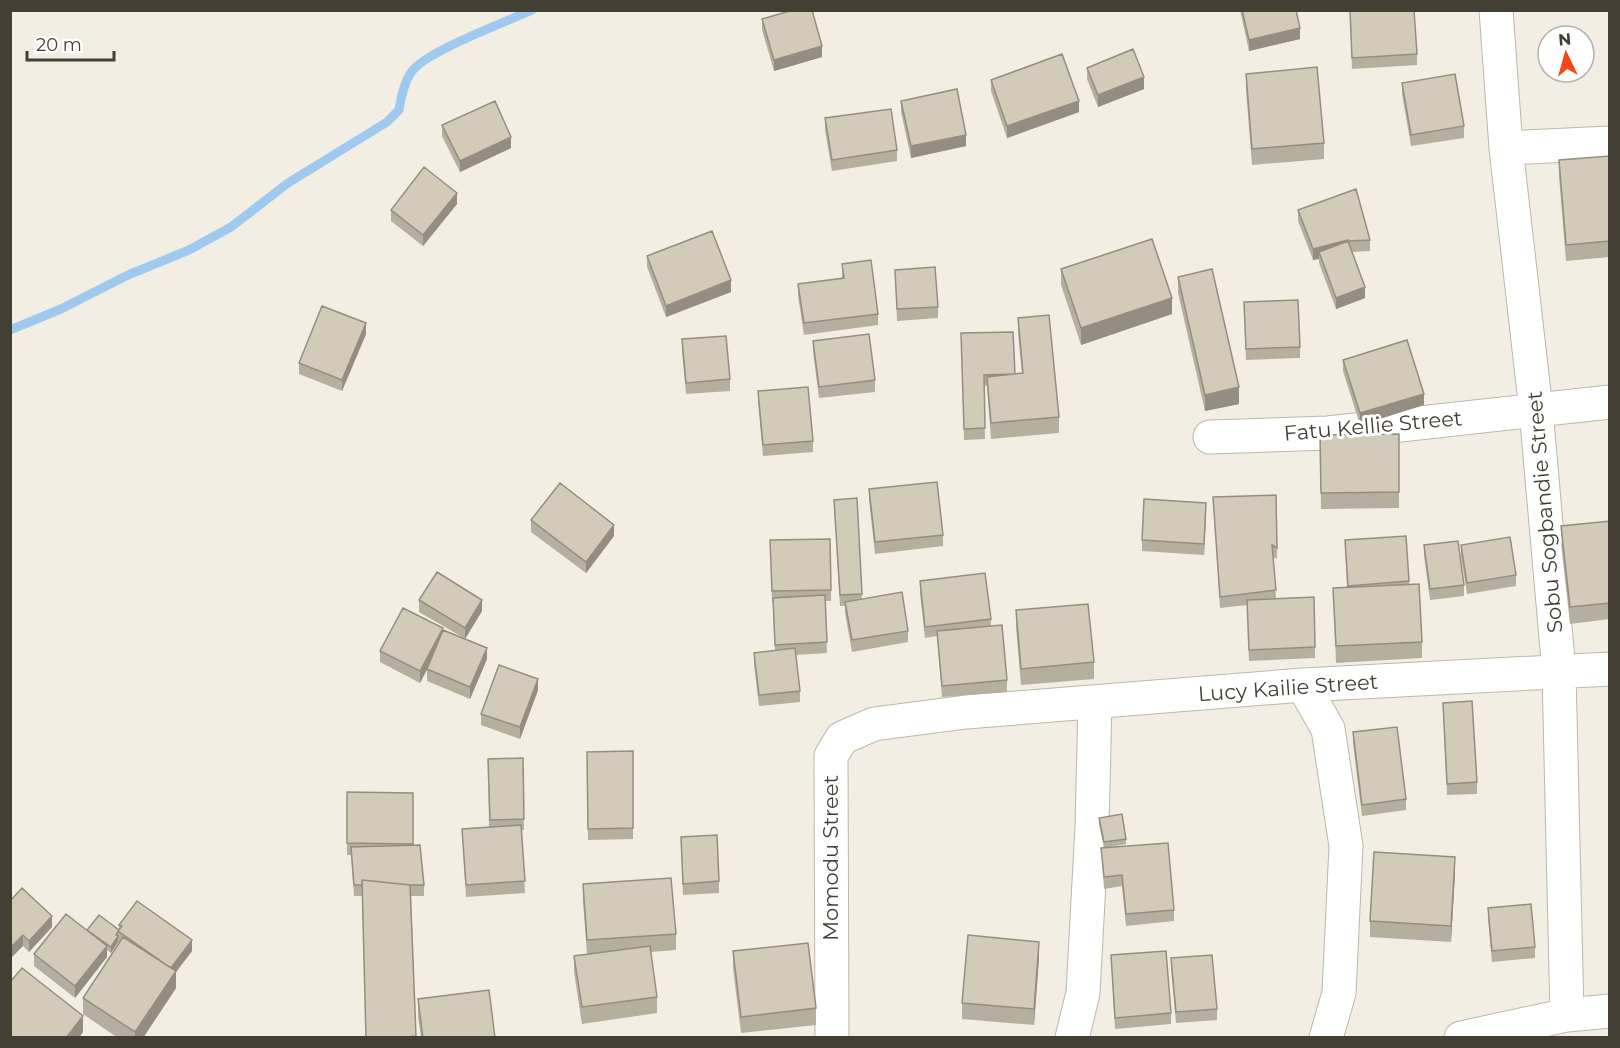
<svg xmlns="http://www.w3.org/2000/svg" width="1620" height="1048" viewBox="0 0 1620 1048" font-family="Montserrat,sans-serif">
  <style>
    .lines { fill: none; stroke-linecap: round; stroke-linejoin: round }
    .stream { stroke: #a0c9ef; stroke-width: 9 }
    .minor-casing { stroke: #bdb7a7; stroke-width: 35 }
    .minor { stroke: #fff; stroke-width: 33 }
    .wall { fill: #b5af9f }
    .shaded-wall { fill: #948e82 }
    .building { fill: #d3cbb9; stroke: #948e82; stroke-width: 1.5 }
    .labels { text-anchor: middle; stroke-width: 6; stroke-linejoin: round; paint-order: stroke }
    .street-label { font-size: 21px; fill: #443f34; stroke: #fff }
  </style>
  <rect width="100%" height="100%" fill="#f2eee4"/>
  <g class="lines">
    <path class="stream" d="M10,330L61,309L128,275L189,250L231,227L288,183L387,122L399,110C401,97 404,82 412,71C427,51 506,22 532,10"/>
    <defs>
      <path id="minor" d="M1496,10L1506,148L1536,410L1559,672L1567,1015
        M1506,148L1610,143
        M1210,437L1328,433L1610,402
        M1303,685L1328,729L1346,846L1339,993L1326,1038
        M832,1038L831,756L842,738L874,724L966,712L1303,685L1610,669
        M1072,1038L1083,993L1092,827L1095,702
        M1461,1038L1567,1015L1610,1011"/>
    </defs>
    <use href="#minor" class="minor-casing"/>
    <use href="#minor" class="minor"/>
  </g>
  <path class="wall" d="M1240,10H1296L1300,39L1249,51Z
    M1350,11L1417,54V65L1352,69Z
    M762,19L822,57L774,71L762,30Z
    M1087,68L1144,89L1098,107L1087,79Z
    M1246,74L1324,143V159L1252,165L1246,90Z
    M991,80L1079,112L1007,138L991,91Z
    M1402,83L1464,126V138L1411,146L1402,94Z
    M901,101L966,146L911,158L901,112Z
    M825,118L897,150V161L832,171L825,130Z
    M442,125L511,148L460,172L442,136Z
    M1610,156V257L1566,261L1559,176V160Z
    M457,204L423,246L391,221V210Z
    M1298,210L1370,240V251L1352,252L1365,298L1336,309L1319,263V258L1313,260L1298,221Z
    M647,256L731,292L666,317L647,267Z
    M842,264L878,314V325L804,335L798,296V284L842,279Z
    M1061,269L1172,314L1081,345L1061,285Z
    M895,270L938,307V318L897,321Z
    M1178,277L1239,404L1205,411L1178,293Z
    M1244,302L1300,347V358L1246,360Z
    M1018,318L1059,417V433L991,439L987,386H984L985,439L964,440L961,345L1015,374H1022L1018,334Z
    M366,334L342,391L299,374V363Z
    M682,339L730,379V391L686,394L682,351Z
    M813,341L875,380V392L819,398L813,352Z
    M1343,360L1424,405L1360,425L1343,371Z
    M758,391L813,441V452L763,456L758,402Z
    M1399,434V508L1321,509L1320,435Z
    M869,489L943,535V546L875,554L869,500Z
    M1276,495L1277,559L1273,557L1276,599L1315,647V658L1249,661L1247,605L1220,608L1213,497Z
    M857,498L862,599L908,631V642L852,652L845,613V606H840L834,500Z
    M1206,514L1204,555L1142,551V540Z
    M531,520L614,536L586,573L531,532Z
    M1610,521V619L1570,624L1561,543V526Z
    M1406,536L1409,584L1422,642V658L1336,663L1333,588H1347L1345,540Z
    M770,540L831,590V601H825L827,653L796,655L800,691V702L759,706L754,664V653L775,651L773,602H772Z
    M1424,545L1464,585V596L1430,600L1424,556Z
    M1461,545L1516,575V586L1467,594L1461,556Z
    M920,581L991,619V626L1007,680V692L942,697L937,636L925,638L920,593Z
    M419,600L482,611L465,639L487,659L470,699L427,681V669L420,683L380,662V651L443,631L464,638L419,612Z
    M1016,610L1094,662V679L1021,685L1016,627Z
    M538,690L520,739L481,725V714Z
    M1443,703L1477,782V794L1447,795Z
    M1353,732L1406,799V810L1362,816L1353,744Z
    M633,751V839L588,840L587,752Z
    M523,758L524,830H521L525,893L466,897L462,829L489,827L488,759Z
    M347,792L413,793V845L424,885V896H411L416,1038H366L362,896H354L351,855H347Z
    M1099,818L1126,839V844L1104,848L1174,910V921L1126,926L1122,886L1104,889L1101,848H1104L1099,824Z
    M681,837L719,881V893L683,895Z
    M1455,873L1451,942L1370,937V921Z
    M583,884L676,934V950L650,952L657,997V1013L582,1024L574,972V956L587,954L583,901Z
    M10,901L52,927L29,952L23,946Z
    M1488,908L1535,947V958L1492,962L1488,919Z
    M119,925L192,951L176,972V988L143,1038H118L83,1014V998L119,943L118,942L111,953L107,950V957L75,998L34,966V954L87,931L119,930Z
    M733,951L816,1008V1025L741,1033L733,968Z
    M1111,955L1171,1013V1024L1115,1029Z
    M1039,958L1034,1025L962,1019V1003Z
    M1171,958L1217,1009V1020L1176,1023L1171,969Z
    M418,999L495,1038H421L418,1016Z"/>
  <path class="shaded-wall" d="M1300,28V39L1249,51V40Z
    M822,46V57L774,71V60Z
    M1144,77V89L1098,107V95Z
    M1079,101V112L1007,138V126Z
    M966,135V146L911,158V146Z
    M511,137V148L460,172V161Z
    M457,193V204L423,246V235Z
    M1348,240V251L1319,252V259L1313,260V249Z
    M731,280V292L666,317V306Z
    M1365,287V298L1336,309V298Z
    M1172,298V314L1081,345V328Z
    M366,323V334L342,391V380Z
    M1239,387V404L1205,411V395Z
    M1424,394V405L1360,425V413Z
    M1206,503V514L1204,555V544Z
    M614,525V536L586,573V562Z
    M482,600V611L465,639V628Z
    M443,628V639L420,683V671Z
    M487,648V659L470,699V687Z
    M538,679V690L520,739V727Z
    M1455,857V873L1451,942V926Z
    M52,916V927L29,952V941Z
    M118,931V942L111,953V947L116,935Z
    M23,935V946L10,959V948Z
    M192,940V951L176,972V988L143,1038H135V1032L171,968Z
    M1039,942V958L1034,1025V1009Z
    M107,946V957L75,998V986Z
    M83,1016V1032L79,1038H66Z"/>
  <path class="building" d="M793,10H812L822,46L774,60L762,19Z
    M1242,10H1296L1300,28L1249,40Z
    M1414,10L1417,54L1352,58L1350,11Z
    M1133,49L1144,77L1098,95L1087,68Z
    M1062,54L1079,101L1007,126L991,80Z
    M1317,67L1324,143L1252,149L1246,74Z
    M1455,74L1464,126L1411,135L1402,83Z
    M957,89L966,135L911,146L901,101Z
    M495,101L511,137L460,161L442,125Z
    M891,109L897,150L832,160L825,118Z
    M1610,156V241L1566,245L1559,160Z
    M424,167L457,193L423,235L391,210Z
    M1356,189L1370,240L1348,241V240L1313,249L1298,210Z
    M712,231L731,280L666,306L647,256Z
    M1152,239L1172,298L1081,328L1061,269Z
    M1348,241L1365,287L1336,298L1319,252Z
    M871,260L878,314L804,323L798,284L844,278L842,264Z
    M935,267L938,307L897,309L895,270Z
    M1212,269L1239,387L1205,395L1178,277Z
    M1298,300L1300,347L1246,349L1244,302Z
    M322,306L366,323L342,380L299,363Z
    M1049,315L1059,417L991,423L987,377L1023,373L1018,318Z
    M1013,332L1015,374L984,375L985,428L964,429L961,333Z
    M869,334L875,380L819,387L813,341Z
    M726,336L730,379L686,383L682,339Z
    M1407,340L1424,394L1360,413L1343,360Z
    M808,387L813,441L763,445L758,391Z
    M1399,434V492L1321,493L1320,435Z
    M937,482L943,535L875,542L869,489Z
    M560,483L614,525L586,562L531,520Z
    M1276,495L1277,548L1272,545L1276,590L1220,597L1213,497Z
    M857,498L862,594L840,595L834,500Z
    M1144,499L1206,503L1204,544L1142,540Z
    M1610,521V603L1570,607L1561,526Z
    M1406,536L1409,581L1348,586L1345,540Z
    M1510,537L1516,575L1467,583L1461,545Z
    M830,539L831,590L772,591L770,540Z
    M1458,541L1464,585L1430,589L1424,545Z
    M437,572L482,600L465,628L419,600Z
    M985,573L991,619L925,627L920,581Z
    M1419,584L1422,642L1336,646L1333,588Z
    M902,592L908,631L852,640L845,602Z
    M825,595L827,642L775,645L773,598Z
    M1314,597L1315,647L1249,650L1247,600Z
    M1088,604L1094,662L1021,669L1016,610Z
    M403,608L443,628L420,671L380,651Z
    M1002,625L1007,680L942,686L937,631Z
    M443,630L487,648L470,687L427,669Z
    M795,648L800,691L759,695L754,653Z
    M499,665L538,679L520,727L481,714Z
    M1472,701L1477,782L1447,784L1443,703Z
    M1397,727L1406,799L1362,805L1353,732Z
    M633,751V828L588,829L587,752Z
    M523,758L524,819L490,820L488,759Z
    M347,792L413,793V844L347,843Z
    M1122,814L1126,839L1104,842L1099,818Z
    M521,825L525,881L466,885L462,829Z
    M717,835L719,881L683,884L681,837Z
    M1168,843L1174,910L1126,914L1122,875L1104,877L1101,848Z
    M420,845L424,885H410L362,880V885H354L351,847Z
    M1374,852L1455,857L1451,926L1370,921Z
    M671,878L676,934L587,940L583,884Z
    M362,880L410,885L416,1036L400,1038H366Z
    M22,888L52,916L29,941L23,935L10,948V901Z
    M137,901L192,940L171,968L118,931L122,926L119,925Z
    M1531,904L1535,947L1492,951L1488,908Z
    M66,914L107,946L75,986L34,954Z
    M99,915L119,930L116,935L118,936L111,947L87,930Z
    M968,935L1039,942L1034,1009L962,1003Z
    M123,937L176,971L135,1032L83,998Z
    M808,943L816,1008L741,1017L733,951Z
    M650,946L657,997L582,1007L574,956Z
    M1166,951L1171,1013L1115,1018L1111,955Z
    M1212,955L1217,1009L1176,1012L1171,958Z
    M22,968L83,1016L66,1038H10V982Z
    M489,990L495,1038H423L418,999Z"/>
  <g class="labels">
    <g class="street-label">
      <text transform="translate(1373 426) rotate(-5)" y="7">Fatu Kellie Street</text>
      <text transform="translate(1545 512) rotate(-95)" y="7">Sobu Sogbandie Street</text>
      <text transform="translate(1288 688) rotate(-4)" y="7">Lucy Kailie Street</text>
      <text transform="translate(831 858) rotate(-90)" y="7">Momodu Street</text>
    </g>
  </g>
  <rect width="1620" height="1048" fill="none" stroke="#443f34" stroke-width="24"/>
  <g transform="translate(1566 54) rotate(355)"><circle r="28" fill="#ffffff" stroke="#b4b2ae" stroke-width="1.5"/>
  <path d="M0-4.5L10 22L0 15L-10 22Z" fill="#f74615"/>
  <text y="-9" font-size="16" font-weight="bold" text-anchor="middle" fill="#443f34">N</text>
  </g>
  <path d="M27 51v9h87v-9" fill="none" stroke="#443f34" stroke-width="3"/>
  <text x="36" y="51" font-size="18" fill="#443f34" stroke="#ffffff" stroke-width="4.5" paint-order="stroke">20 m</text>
</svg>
